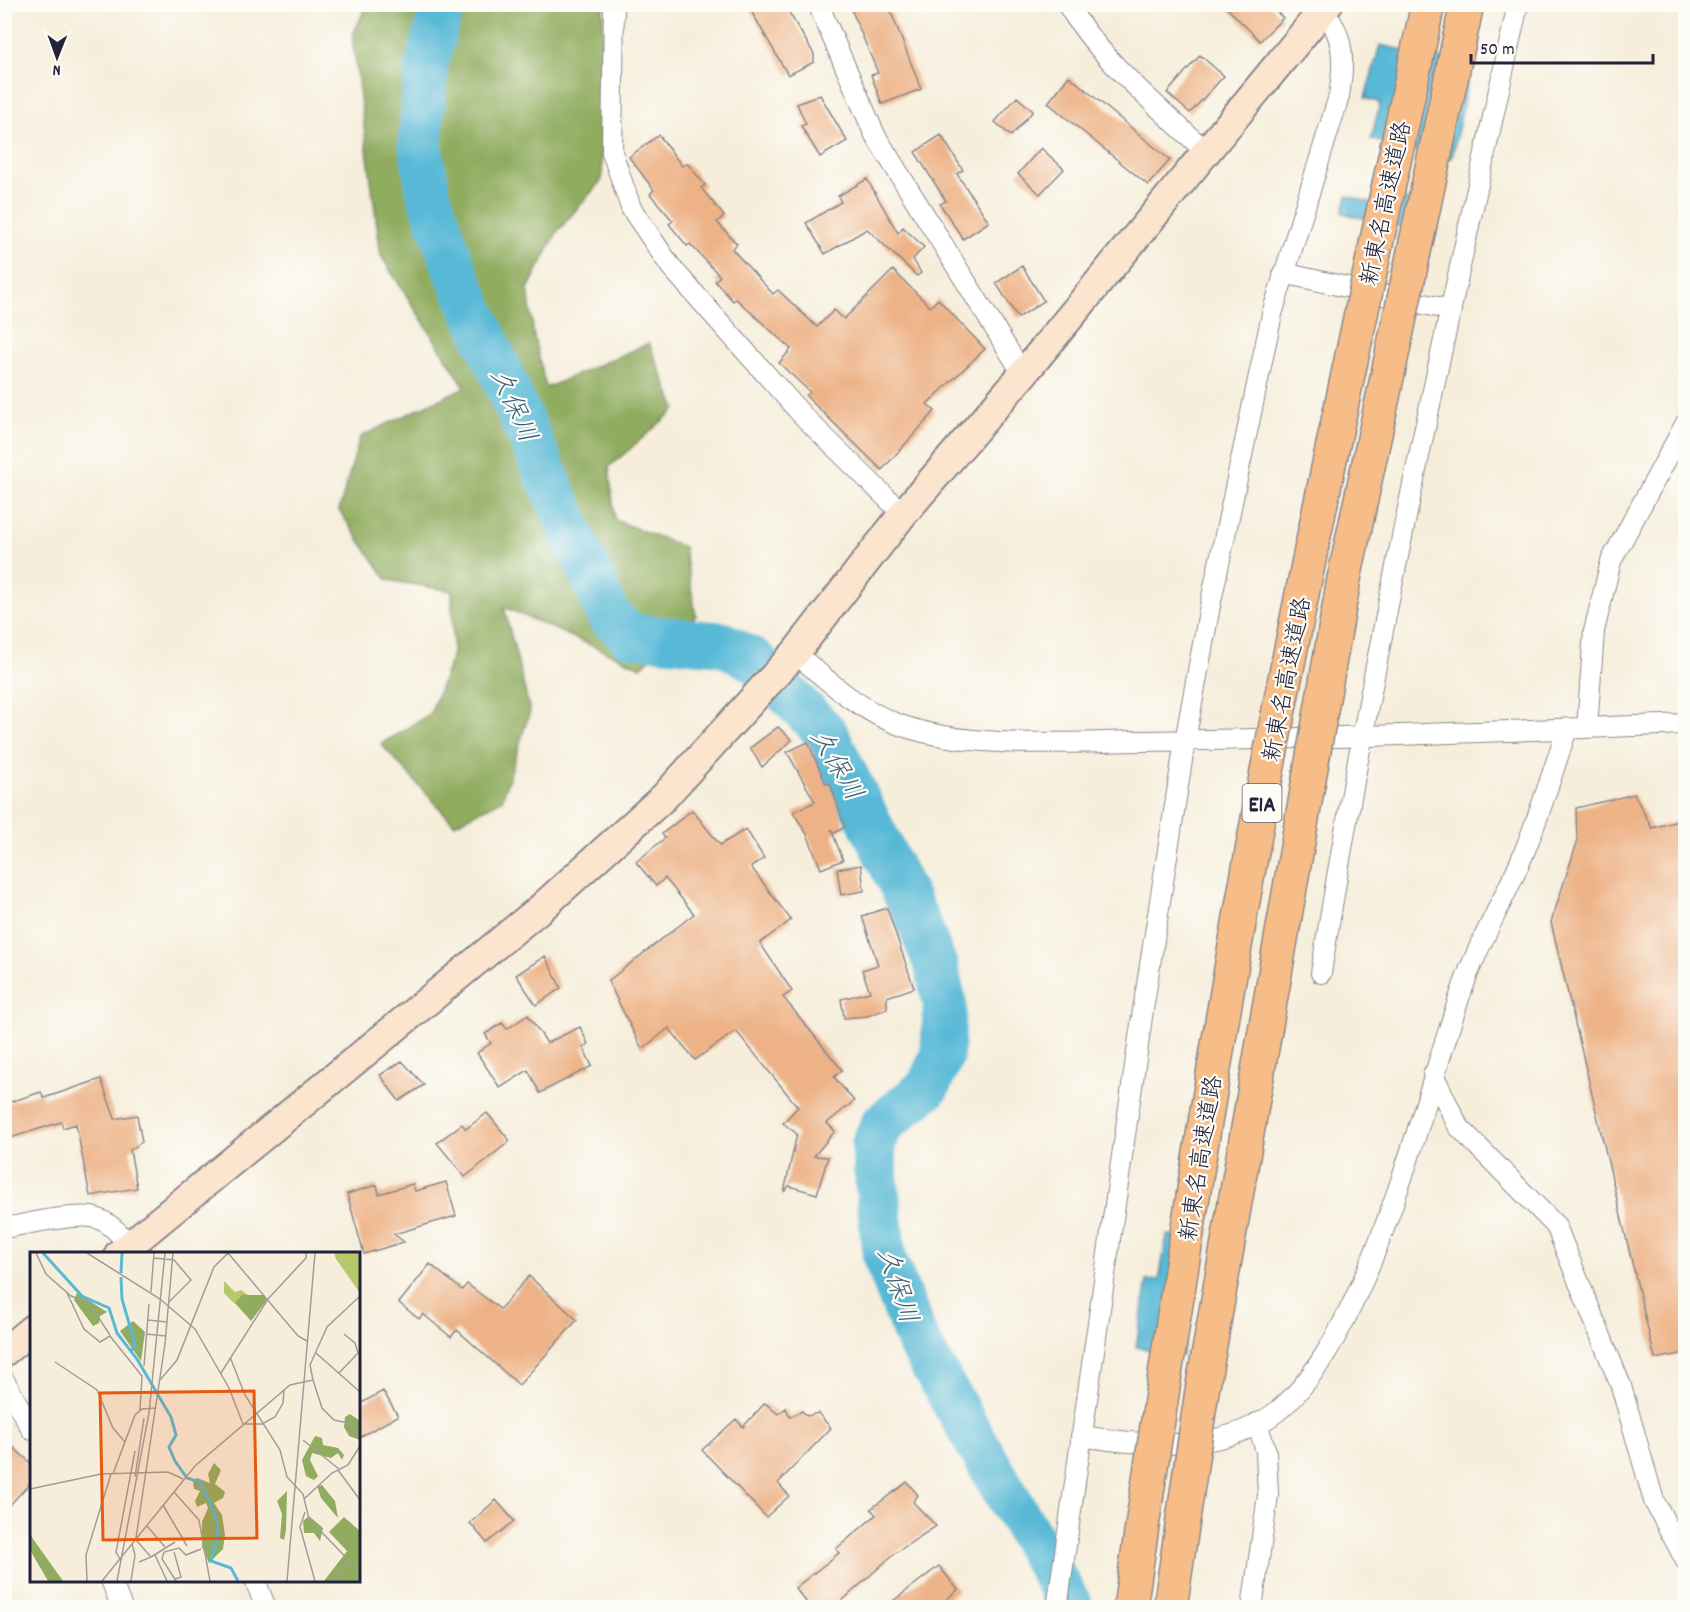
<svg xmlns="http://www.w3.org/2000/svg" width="1690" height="1612" viewBox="0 0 1690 1612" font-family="Dekko,'Klee One',sans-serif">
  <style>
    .forest { fill: #90ac5f; stroke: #59674d; stroke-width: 1.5 }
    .water { fill: #58b9d7; stroke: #3d6e89; stroke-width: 1.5 }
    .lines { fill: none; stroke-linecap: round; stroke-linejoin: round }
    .river { stroke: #58b9d7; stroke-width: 44 }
    .building { fill: #edb286 }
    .street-casing { stroke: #8c888b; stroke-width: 22 }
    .secondary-casing { stroke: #8c888b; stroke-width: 32 }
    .street { stroke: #fff; stroke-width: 20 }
    .secondary { stroke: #fce5cf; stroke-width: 28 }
    .highway-bridge-casing { stroke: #8c888b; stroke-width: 36; stroke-linecap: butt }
    .highway-bridge { stroke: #f7bd88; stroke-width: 33 }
    .labels { text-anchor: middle; stroke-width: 4.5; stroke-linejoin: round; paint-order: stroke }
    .shield { fill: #fdfcf7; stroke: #646373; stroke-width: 1.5 }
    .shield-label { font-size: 22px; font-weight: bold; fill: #22223b }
    .street-label { font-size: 24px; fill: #22223b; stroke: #fdfcf7 }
    .water-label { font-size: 26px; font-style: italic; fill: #385e79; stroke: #fdfcf7 }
    .inset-river { fill: none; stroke: #58b9d7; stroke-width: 3 }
    .inset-road { fill: none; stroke: #a19c9b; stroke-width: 1.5 }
    .view { fill: #e8590c; fill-opacity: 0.15; stroke: #e8590c; stroke-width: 3 }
    .inset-edge { fill: none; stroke: #22223b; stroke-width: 3 }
  </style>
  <rect width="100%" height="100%" fill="#fdfcf7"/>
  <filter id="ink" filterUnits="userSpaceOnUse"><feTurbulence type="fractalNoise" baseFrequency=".0167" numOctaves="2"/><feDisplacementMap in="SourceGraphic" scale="12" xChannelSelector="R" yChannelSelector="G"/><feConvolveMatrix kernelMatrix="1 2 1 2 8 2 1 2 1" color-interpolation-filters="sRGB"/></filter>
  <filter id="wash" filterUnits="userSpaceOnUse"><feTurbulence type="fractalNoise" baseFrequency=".008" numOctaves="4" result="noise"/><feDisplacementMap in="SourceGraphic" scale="24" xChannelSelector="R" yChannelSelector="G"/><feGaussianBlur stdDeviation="1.35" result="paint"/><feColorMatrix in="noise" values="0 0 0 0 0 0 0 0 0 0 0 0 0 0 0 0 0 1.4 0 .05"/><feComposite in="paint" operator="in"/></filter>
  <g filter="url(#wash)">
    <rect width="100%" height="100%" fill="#f6eedb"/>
    <path class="forest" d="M367,5H603L602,180L557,232L528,289L534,337L546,388L649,343L676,409L609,467L615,520L684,547L696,616L641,667L504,607L530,711L502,800L454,824L381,744L430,714L453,654L452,591L387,580L339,510L360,437L465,387L381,256L352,36Z"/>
    <path class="water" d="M1380,45L1471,65L1452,158L1371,140L1380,103L1365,98Z
      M1347,196L1395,209L1399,198L1441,208L1435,236L1342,213Z
      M1167,1235L1203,1239L1182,1356L1136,1347L1147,1281L1159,1280Z"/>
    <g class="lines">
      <path class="river" d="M443,4L427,62L420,141L428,192L455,270L609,616L629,635L723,644L755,661L826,733L917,919L936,966L945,1005L942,1055L928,1087L882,1124L873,1145L884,1256L917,1340L1072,1608"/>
    </g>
    <g id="blocks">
      <path class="building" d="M747,4H784L814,54V62L788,75Z
        M849,4H888L921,89L882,104L871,75L878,73Z
        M1223,4H1269L1283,18L1260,41Z
        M1200,55L1224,76L1190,113L1167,93Z
        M1069,76L1170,160L1148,185L1048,103Z
        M820,95L847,141L820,157L801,126L806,124L797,104Z
        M1017,97L1033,111L1011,136L995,122Z
        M659,135L682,166L687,163L705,185L701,188L724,216L717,222L737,244L732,249L773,294L778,290L817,327L834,310L844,319L893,270L930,307L938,299L985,349L927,404L935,411L882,470L806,396L810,392L779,363L791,349L736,299L733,301L715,281L720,276L690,244L687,246L669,224L673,221L650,194L654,190L629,157Z
        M941,135L963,170L957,174L989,222L963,239L940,204L946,201L915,152Z
        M1041,148L1064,169L1040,194L1018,174Z
        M867,179L898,233L903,227L924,247L913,259L921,273L917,276L867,229L825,254L806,223L841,202L838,196Z
        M1022,266L1044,301L1018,318L996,283Z
        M778,727L792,740L762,767L750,748Z
        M808,742L826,784L830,783L845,827L833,834L831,829L843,860L821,869L807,834L793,812L815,802L787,752Z
        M1634,794L1652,828L1686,819V1353L1655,1359L1551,922L1577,843L1576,808Z
        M692,810L720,845L746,829L764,858L751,867L791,920L760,943L792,991L783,997L842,1070L834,1077L854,1101L827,1123L835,1131L814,1156L828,1157L817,1194L789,1186L784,1192L797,1134L783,1123L798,1107L736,1031L695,1060L669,1028L642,1049L608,981L694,914L665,878L656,886L636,862L665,838L662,834Z
        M861,865L864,891L841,895L837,869Z
        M887,908L914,988L887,997V1009L867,1016L844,1018L841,999L870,992L862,970L878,965L862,916Z
        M545,956L561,988L536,1005L516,975Z
        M528,1015L547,1043L580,1027L588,1044L583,1047L592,1066L540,1093L528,1070L500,1088L477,1053L491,1043L485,1034L502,1023L507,1029Z
        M402,1061L424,1085L399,1101L380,1075Z
        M101,1079L115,1119L137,1115L142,1142L130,1150L137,1188L90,1196L76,1124L63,1128L61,1122L4,1140V1104L41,1092L44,1098Z
        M487,1113L510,1141L465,1177L437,1143L462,1124L466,1129Z
        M446,1182L456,1216L394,1234L404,1242L364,1254L347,1194L377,1185L379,1194L413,1184L415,1191Z
        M430,1264L462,1290L467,1284L500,1309L529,1276L577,1320L519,1385L457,1330L451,1337L423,1314L419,1319L399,1303Z
        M383,1391L398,1416L358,1438V1405Z
        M765,1403L778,1414L786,1408L790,1417L802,1411L807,1416L818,1413L831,1428L778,1483L789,1496L766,1517L702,1450L736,1419L743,1427Z
        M4,1439L32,1464V1481L4,1511Z
        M907,1482L918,1495L913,1502L936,1526L894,1554L834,1608H811L795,1588L839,1553L836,1549L876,1515L871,1509Z
        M496,1500L514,1521L487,1543L470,1523Z
        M939,1566L958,1590L947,1599L954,1608H884Z"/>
    </g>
  </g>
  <g filter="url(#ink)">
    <use href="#blocks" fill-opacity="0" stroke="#8c888b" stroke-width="1.5"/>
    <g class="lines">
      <defs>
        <path id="street" d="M614,4L612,152L631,208L671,267L747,353L804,417L903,514
          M818,4L875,135L1023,374
          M1067,4C1101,61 1158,106 1205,151
          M1283,273L1451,310
          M795,653C827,680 860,711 900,725C970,750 1069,742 1143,741C1324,739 1505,731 1686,724
          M1587,728L1594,631L1611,561L1686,423
          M1321,973C1373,647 1447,326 1518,4
          M1433,1074L1458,1126L1556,1226L1621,1386L1654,1501L1686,1561
          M4,1228C27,1224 71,1214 92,1217C109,1220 127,1239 132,1254
          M4,1380L32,1430
          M1081,1436C1142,1445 1207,1453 1263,1421C1366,1362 1425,1087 1467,976C1483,935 1506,896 1523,855C1540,814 1553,771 1567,729
          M111,1580L122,1608
          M255,1580L266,1608
          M1057,1608L1143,1010L1185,741L1210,606L1272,314L1339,96C1344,66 1346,33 1322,11
          M1252,1608L1268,1495L1266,1451L1257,1423"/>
        <path id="secondary" d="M119,1254L541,908L664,797L795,653L903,514L1023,374L1328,4
          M4,1352L32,1329"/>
      </defs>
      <use href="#street" class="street-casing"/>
      <use href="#secondary" class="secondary-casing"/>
      <use href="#street" class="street"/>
      <use href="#secondary" class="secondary"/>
      <defs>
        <path id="highway-bridge" d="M1130,1608C1164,1375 1200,1143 1241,912C1295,608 1363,306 1428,4
          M1170,1608L1202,1391L1344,579L1467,4"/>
      </defs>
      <use href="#highway-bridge" class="highway-bridge-casing"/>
      <use href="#highway-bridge" class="highway-bridge"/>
    </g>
  </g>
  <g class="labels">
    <rect class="shield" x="1242.5" y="784" width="39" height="38" rx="4.5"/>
    <g class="shield-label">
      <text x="1262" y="811">E1A</text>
    </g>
    <g class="street-label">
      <text transform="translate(1385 203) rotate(-78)" y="8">新東名高速道路</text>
      <text transform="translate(1286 679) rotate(-79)" y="8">新東名高速道路</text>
      <text transform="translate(1200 1158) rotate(-81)" y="8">新東名高速道路</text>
    </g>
    <g class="water-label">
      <text transform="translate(515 405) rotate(66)" y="9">久保川</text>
      <text transform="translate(838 764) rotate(60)" y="9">久保川</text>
      <text transform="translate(899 1285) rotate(72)" y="9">久保川</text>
    </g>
  </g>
  <g transform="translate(30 1252)">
    <rect width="330" height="330" fill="#f6eedb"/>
    <path d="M304,1H330V41L306,7ZM194,29L205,40L211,38L218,43L205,52L194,41Z" fill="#b6c86b"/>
    <path d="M47,41L77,60L70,64L69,71L63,74L44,48ZM212,43H234L237,48L221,69L205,51ZM103,69L115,80L111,109L90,79ZM320,162L330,169V188L319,184L314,175L315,165ZM285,184L292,186L293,193L308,196L314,203L312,208L308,201L301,206L282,201L280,208L288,224L284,228L276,224L272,208ZM184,211L191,218L185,232L195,240L193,246L184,251L192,263L195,283L193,297L179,311L172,295V270L178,256L176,251L167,255L165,249L170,239L164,237L163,230L167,226L180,231L178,222ZM292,233L305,249L308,266L291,246L287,234ZM257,239L256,278L254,288L250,286L252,262L247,249ZM279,264L293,276L290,289L284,281H274L273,269ZM314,265L330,279V329H294L317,299L299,280ZM0,284H1L33,329H18L0,298Z" fill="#90ac5f"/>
    <path class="inset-river" d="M13,1L52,44L79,56L87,81L107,107L141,165L146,183L139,195L145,209L157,226L170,230L185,262L188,281L181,309L201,316L208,329M91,21L92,1M91,25L92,47L105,92L101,100"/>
    <path class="inset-road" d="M6,1L16,22L41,44L59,51L80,83M57,1L130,47L165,77L199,136L213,172M198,1L268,84L277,89M124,6L144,8L161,28L139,50M121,40L124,1M37,41L54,77L70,90L80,84L112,124L110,158M118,68L137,70M116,82L136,84M314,82L325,91L328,101M286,101L330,140M200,105L215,143L250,198L257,225L273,242L279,267L330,320M25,110L67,138L83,176L95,190M114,114L119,52M191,121L238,47L276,6V1M309,121L330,99M130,128L147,108L184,15L198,1M283,128L292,156L304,168L318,171L330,185V194M213,172H232L245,165L253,151L254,138M273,188L309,217M308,218L330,248M83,222L105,163L112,157L126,156M105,225L114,166M0,237L71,222L138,220L153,227M144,240L169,268L180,329M274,247L302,221L318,213L330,194M133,253L157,294M275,260L270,275L285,329M117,274L135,295M106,286L135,92L143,1M106,288L121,305L109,310M144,300L151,325L145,327M125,303L137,329M121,305L145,290M90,307L86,300L105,199M57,329L56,303L81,222M72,329L165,214L260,133L283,128L280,113L297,75L330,44M87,329L119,161L135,1M101,329L105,303L102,292M146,329L132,307L134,300L149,296L156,303L171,297M257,329L285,1M303,329L320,307"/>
    <path class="view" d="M224,139L227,286L73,288L70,141Z"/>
    <rect width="330" height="330" class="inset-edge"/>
  </g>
  <rect width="1690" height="1612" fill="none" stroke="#fdfcf7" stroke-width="24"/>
  <g transform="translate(57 57) rotate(181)" stroke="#fdfcf7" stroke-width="4.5" paint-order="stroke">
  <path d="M0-4.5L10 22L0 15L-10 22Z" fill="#22223b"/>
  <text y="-9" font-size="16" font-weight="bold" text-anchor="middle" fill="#22223b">N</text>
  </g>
  <path d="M1471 54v9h182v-9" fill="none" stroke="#22223b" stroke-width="3"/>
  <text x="1480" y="54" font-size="18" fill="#22223b" stroke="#fdfcf7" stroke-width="4.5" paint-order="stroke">50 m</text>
</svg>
